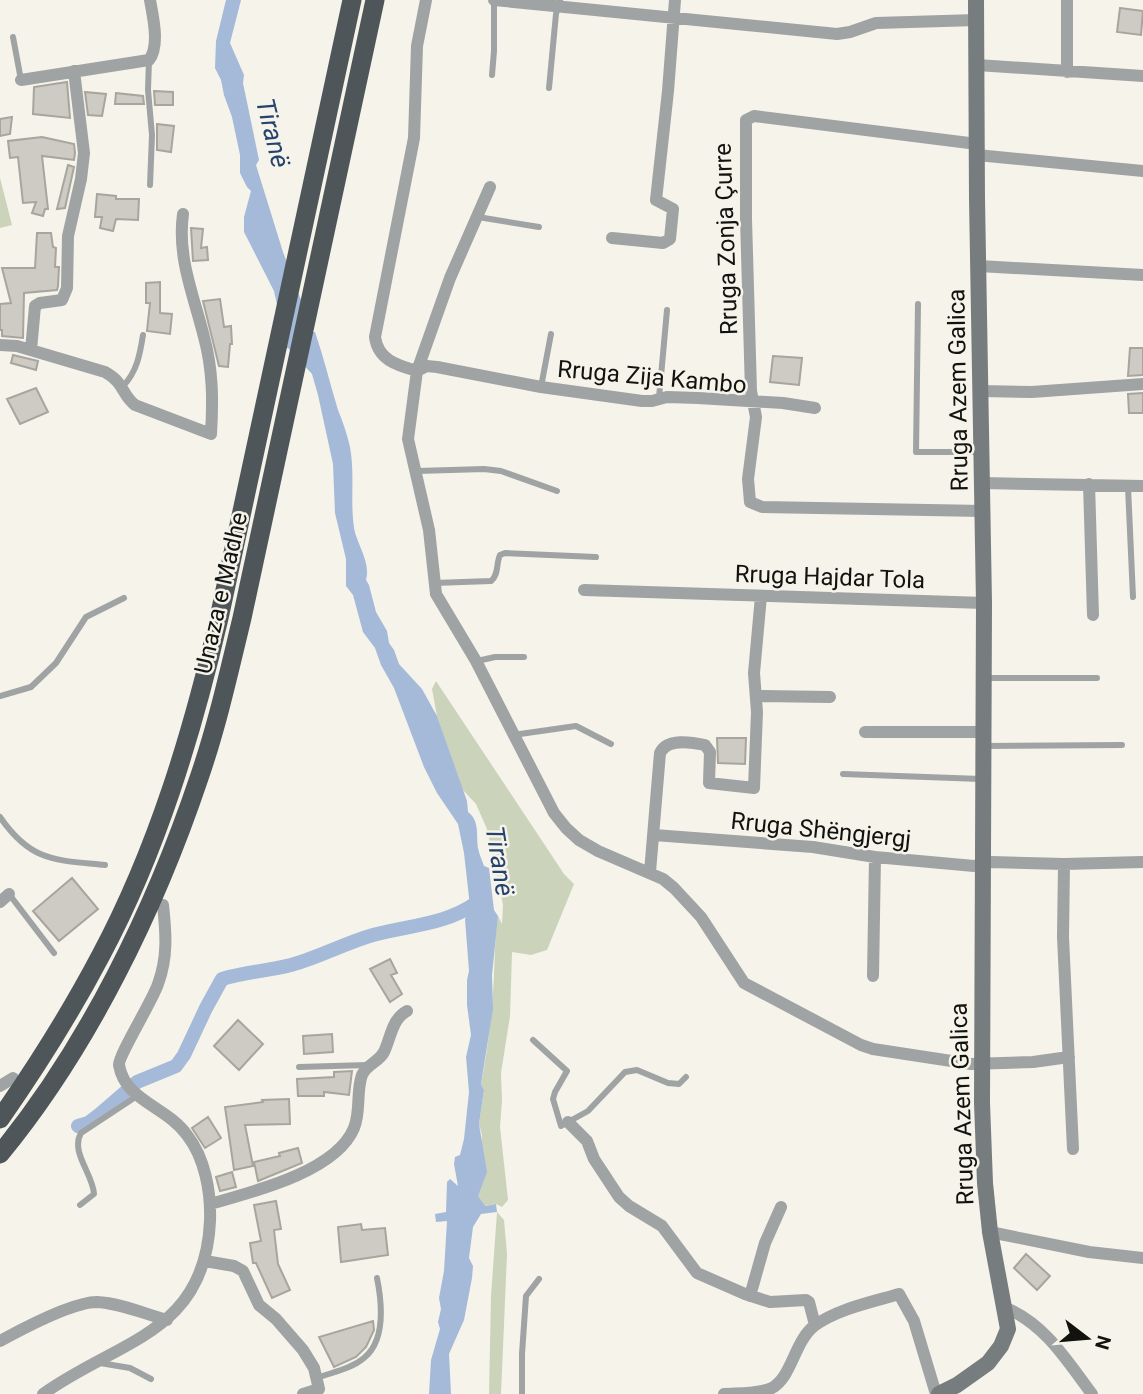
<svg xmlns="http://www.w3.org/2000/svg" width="1143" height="1394" viewBox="0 0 1143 1394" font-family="Roboto,sans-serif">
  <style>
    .green { fill: #cbd3bb }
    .water { fill: #a4bad8 }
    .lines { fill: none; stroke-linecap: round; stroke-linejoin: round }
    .canal { stroke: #a4bad8; stroke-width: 14 }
    .building { fill: #cdcbc3; stroke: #a7a59d; stroke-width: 2 }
    .service { stroke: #9fa3a4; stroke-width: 6 }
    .minor { stroke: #9fa3a4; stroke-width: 12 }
    .secondary { stroke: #777d7f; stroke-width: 16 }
    .trunk { stroke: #4f5659; stroke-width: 19 }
    .labels { text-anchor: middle; stroke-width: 5; stroke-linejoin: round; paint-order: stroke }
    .street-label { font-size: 24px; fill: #12120f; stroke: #f5f3ea }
    .water-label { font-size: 26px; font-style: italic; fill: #25436c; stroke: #f5f3ea }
  </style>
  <rect width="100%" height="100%" fill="#f5f3ea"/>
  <path class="green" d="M0,178L12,225L0,228Z
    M436,681L564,874L574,884L547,950L531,955L512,952L510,1016L501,1073L502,1101L500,1127L508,1200L502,1207L496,1204L484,1206L478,1197L482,1135L479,1124L484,1090L481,1084C487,1053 491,1023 493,992C495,967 494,942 498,916L502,924L503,905L487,829L476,804L462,789L437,716L432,689Z
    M497,1212L504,1220L507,1254L501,1394H489L491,1296Z"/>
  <path class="water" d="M226,0H241L230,43L244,75L243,83L259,160L256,165L283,252L313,332H315C324,358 330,384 338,410C343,422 347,434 350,447C355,474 350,501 354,528C357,545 371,562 366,580L369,585L376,612L387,631L389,643L394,650L399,664L422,689L437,716L467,801L468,812C480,821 476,835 478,848C479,854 482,860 484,866L489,868L494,910L498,916L492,975L493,1009L481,1084L484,1090L479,1124L487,1172L478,1196L485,1206L496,1204L497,1212L481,1214L473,1227L469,1258L473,1266L472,1278L464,1320L449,1354L451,1394H429L431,1360L440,1329L438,1322L441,1309L439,1298L444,1271L447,1221L436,1222L435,1214L446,1212L447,1182L450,1179L458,1186L454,1164L455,1157L460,1155L464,1139L469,1092L466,1057L471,1035L467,1005V980L469,971L465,919L470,906L464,853L458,824L437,793L424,767L394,688L381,665L375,648L363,632L353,595L346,586V559L335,513L333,464L318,395L312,374L288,348L279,351L285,341L274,291L244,232V217L251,191L247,187L240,173V155L232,117L224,95L221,80L215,68L216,41Z"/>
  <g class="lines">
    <path class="canal" d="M78,1126L88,1123L100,1114L137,1082L176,1066L184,1055L206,1008L222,979C245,972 268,971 291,965C320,957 345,943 373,935C409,925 445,925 476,903"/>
  </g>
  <path class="building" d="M1120,8L1143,11L1141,35L1117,32Z
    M67,82L70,118L33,114L34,87Z
    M154,91L173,92V105H155Z
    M85,92L106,94L102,116L88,115Z
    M116,93L143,96L144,104H115Z
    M12,117L10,134L0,136V119Z
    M157,124L174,126L171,152L157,150Z
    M42,137L74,144L75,153L74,160L42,156L48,209H45L43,216L32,213L36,202L23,203L18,157L10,158L8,141Z
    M68,165L74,167L65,208L57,209Z
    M97,194L116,196V199H139L138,220L116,219L113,231L100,228L102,217H95Z
    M191,228L203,229L201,248L207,247L208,260L193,261Z
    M37,233H51L53,247L56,248L55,267H59L58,286L57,290L24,293L23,338L2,336V330H0V304L11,303L2,268H35Z
    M160,282V313L172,314L170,334L147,331L150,303H146V283Z
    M220,299L224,327L231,326L232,344H230L228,367L219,366L203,301Z
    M1130,348H1143V375L1128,376Z
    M13,355L38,361L36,370L11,363Z
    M773,356L802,358L799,385L770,382Z
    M36,388L48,412L20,424L7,399Z
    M1143,393V413H1129L1128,394Z
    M717,738H746L745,764L718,763Z
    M72,878L98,909L59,941L33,911Z
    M390,959L397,973L391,975L402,994L390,1002L370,969Z
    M238,1020L263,1044L239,1070L214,1046Z
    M332,1034L333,1052L304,1054L303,1036Z
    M352,1071L349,1095L324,1092V1096H298L297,1079L334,1077V1072Z
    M289,1099L290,1124L245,1125L253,1166L234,1170L225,1107L263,1102L262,1100Z
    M208,1117L221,1138L205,1148L192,1128Z
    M298,1148L302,1163L258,1181L254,1162L280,1156L279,1153Z
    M232,1172L236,1187L220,1191L216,1177Z
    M276,1201L281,1229L274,1230L278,1264L290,1290L272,1298L256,1263H253L250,1243L261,1241L254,1205Z
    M361,1224L362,1230L385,1228L388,1255L341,1262L338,1227Z
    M1026,1254L1050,1276L1037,1290L1014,1268Z
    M373,1321L374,1330L366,1347L356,1357L334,1367L319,1337Z"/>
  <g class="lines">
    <path class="service" d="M13,37L21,80
      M149,60L148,90L152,135L150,185
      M492,75L494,51V0
      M549,88L556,14L560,0
      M478,217L539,227
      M918,304L916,452H980
      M123,386C137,372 140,354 143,335
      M541,387L551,334
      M659,398L667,310
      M417,471L484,469L501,471L557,491
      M1128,487L1133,597
      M434,583L491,581C499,575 496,563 500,555L505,553L596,557
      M477,661L495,657H524
      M984,678H1097
      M0,696L31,687L56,663L86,617L124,598
      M513,735L576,726L611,744
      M985,746L1122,745
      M843,774L981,779
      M0,817C31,862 55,860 105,865
      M9,894L54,953
      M533,1040L567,1071L555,1092L553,1099L561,1126L588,1111L625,1072L637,1070L668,1083L679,1084L686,1077
      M299,1067L368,1065
      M80,1205L94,1194C93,1174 70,1152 81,1133L137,1096
      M100,1363L130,1368L151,1379
      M317,1378C333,1372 351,1369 364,1358C386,1340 382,1303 377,1278
      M522,1394V1354L526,1296L539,1279"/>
    <path class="minor" d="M494,0L837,34L850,32L876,23L977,20
      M1067,0V72
      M977,65L1143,76
      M21,80L149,60C160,46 153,17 150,0
      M977,144L754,116L746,120V219L751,391L756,417L748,479L750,502L762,507L983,511
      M977,155L1143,171
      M490,187L450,278L417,371L408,439L429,530L436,594L476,661L554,813L566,828L579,840L598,851L663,879L674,888L701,917L744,983L861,1045L873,1049L971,1064L1033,1062L1069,1057
      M612,238L663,243L670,239L673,209L656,200L668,91L675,0
      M979,266L1143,275
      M0,345L17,346L105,372C125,383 121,394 135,405L211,434C213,401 213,370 204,337C194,296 177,258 183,214
      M31,350L35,306L40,303L62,300L67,288L68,236L81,179L84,153L74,71
      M417,371L427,366L437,367L541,387L642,401H652L667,397L698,398L783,403L815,408
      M417,371C397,365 378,360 375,337L414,138L417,46L426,0
      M981,391L1032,392L1143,384
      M982,483L1143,486
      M1089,484L1093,615
      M584,590L984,603
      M756,696L830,697
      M865,732H984
      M654,835L813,847L875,857L974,866L991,862L1064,864L1143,862
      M1064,864L1063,937L1073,1149
      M650,872L660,753C667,738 691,742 705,745L710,752L709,783L754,788L757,712L754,673L761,596
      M0,902L9,894
      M873,976L875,857
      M0,1086L13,1078
      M568,1122L587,1141L594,1159L619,1197L629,1206L662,1226L697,1273L745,1294L770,1302L806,1300L809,1302L815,1325
      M210,1204C252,1192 336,1172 354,1128C361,1111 356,1091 362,1075C367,1064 379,1062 384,1052C391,1037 392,1019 407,1011
      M990,1232L1089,1252L1143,1258
      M205,1261L234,1266L243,1271L259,1305L276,1319L303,1350L314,1368L319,1389L303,1394
      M750,1296L765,1243L781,1207
      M1006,1308C1045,1324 1067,1361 1092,1394
      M0,1341C22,1329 73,1302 97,1302C120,1303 145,1314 167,1320
      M43,1394C118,1340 205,1334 210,1221C211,1192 205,1158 187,1135C166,1106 125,1101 119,1065C118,1056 153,1000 158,984C168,957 166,933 163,905
      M724,1394C739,1393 759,1394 772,1388C792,1377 794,1342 814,1326C837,1309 872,1302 899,1294L914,1321L936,1394"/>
    <path class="secondary" d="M939,1394L957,1385L988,1363L1001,1346L1008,1329L990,1232L985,1183L982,1103L984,603L977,199L976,0"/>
    <path class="trunk" d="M0,1119C37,1066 71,1012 101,955C157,850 192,734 219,618L352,0
      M0,1154C88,1047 155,909 199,778C217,726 229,672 242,618L375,0"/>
  </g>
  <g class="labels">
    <g class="street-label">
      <text transform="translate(726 239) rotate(-92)" y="8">Rruga Zonja Çurre</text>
      <text transform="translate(652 377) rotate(5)" y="8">Rruga Zija Kambo</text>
      <text transform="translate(958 390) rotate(-91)" y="8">Rruga Azem Galica</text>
      <text transform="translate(830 577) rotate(2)" y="8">Rruga Hajdar Tola</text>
      <text transform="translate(221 593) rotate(-77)" y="8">Unaza e Madhe</text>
      <text transform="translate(821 830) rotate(6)" y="8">Rruga Shëngjergj</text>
      <text transform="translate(962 1104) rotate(-92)" y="8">Rruga Azem Galica</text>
    </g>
    <g class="water-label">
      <text transform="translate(273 133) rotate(76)" y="9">Tiranë</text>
      <text transform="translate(500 861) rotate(81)" y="9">Tiranë</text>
    </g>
  </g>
  <g transform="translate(1087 1338) rotate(106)" stroke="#f5f3ea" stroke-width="5" paint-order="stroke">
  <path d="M0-5L12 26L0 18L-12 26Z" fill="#12120f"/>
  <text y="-10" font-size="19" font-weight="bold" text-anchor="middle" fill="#12120f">N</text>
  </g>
</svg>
